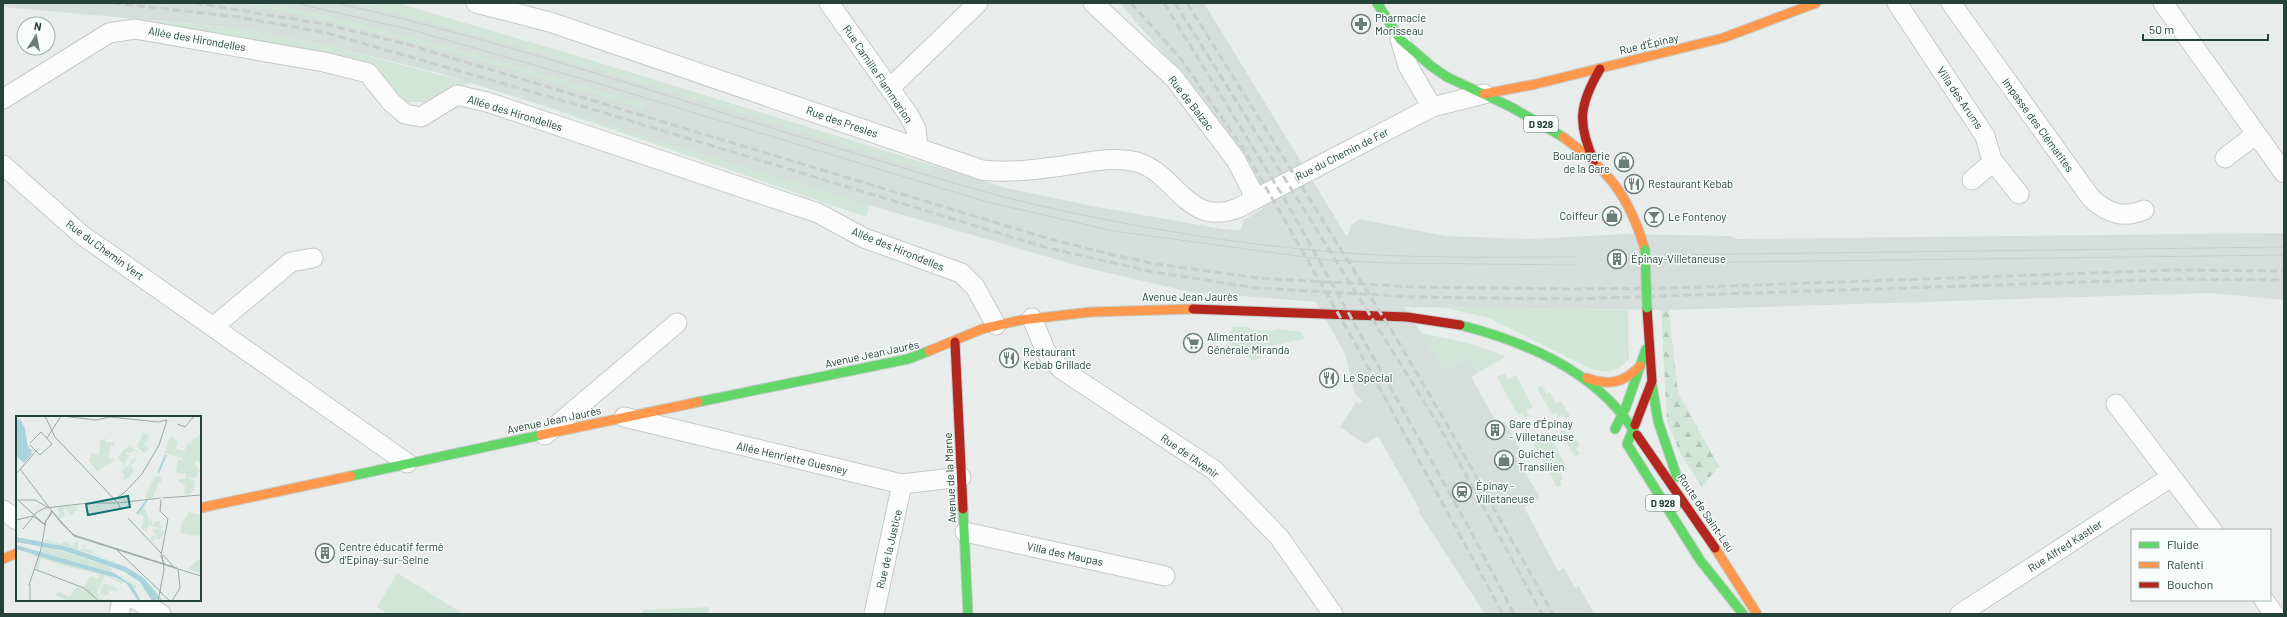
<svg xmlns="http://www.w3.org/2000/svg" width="2287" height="617" viewBox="0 0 2287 617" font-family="Barlow,sans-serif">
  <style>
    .built { fill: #d6dedb }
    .grass { fill: #d1e6d8 }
    .forest { fill: url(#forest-firs) }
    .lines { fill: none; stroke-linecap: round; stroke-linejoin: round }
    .street-casing { stroke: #c5cac8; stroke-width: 21 }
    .fast-casing { stroke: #c3cbc8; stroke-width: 11 }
    .slow-casing { stroke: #c3cbc8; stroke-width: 11 }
    .jam-casing { stroke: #c3cbc8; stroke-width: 11 }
    .street { stroke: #fcfcfc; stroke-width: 19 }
    .fast { stroke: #63d668; stroke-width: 9 }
    .slow { stroke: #ff974d; stroke-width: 9 }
    .jam { stroke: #b3261e; stroke-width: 9 }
    .tram { stroke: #c9cdcc; stroke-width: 1 }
    .rail { stroke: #c9cdcc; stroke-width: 3; stroke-dasharray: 8 4; stroke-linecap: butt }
    .fast-bridge-casing { stroke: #c3ccc9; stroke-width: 11; stroke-linecap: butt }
    .fast-bridge { stroke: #63d668; stroke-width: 9 }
    .labels { text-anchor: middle; stroke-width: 3; stroke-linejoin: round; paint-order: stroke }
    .shield { fill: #f7fbf9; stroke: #637a73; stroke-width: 1 }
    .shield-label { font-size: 10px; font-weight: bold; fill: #24423a }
    .poi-label { font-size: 11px; fill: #24423a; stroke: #f7fbf9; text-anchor: start }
    .street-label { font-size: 11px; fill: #24423a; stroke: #f7fbf9 }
    .inset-river { fill: none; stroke: #a9d4db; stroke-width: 2 }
    .inset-road { fill: none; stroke: #9aa9a4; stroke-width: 1 }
    .view { fill: #0f766e; fill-opacity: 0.15; stroke: #0f766e; stroke-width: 2 }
    .inset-edge { fill: none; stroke: #24423a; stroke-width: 2 }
  </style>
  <defs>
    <pattern id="forest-firs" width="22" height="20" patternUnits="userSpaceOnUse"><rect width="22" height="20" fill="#d1e6d8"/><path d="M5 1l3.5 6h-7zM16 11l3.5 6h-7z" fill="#b3c6ba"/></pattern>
  </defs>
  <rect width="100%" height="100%" fill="#e8edeb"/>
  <path class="built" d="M3,3H396L567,53L1006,188L1092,206L1222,229L1241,230L1244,220L1262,209L1189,84L1120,3H1204L1347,237L1351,225L1360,219L1445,236L1530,239L1624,234L1731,236L1737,239L2284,233V300L2210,293L1669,310L1404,307L1446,370L1469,357L1478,373L1471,377L1498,425L1505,422L1521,451L1515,455L1540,498L1524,507L1558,571L1564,568L1575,588L1579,586L1594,614H1485L1418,511L1420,510L1378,436L1365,444L1340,427L1356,402L1359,404L1362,400L1355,395L1345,354L1316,302L1190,292L1079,266L834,195L438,73L319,43L227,27L3,7Z"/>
  <path class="grass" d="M234,3C289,3 344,19 397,33C481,55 563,80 646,104L645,110C509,69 374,26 234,3Z
    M355,3H396L567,53L931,166L928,171C738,113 548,52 355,3Z
    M142,20L227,27L319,43L471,83L443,92L425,102H402L358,62Z
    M515,96L869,205L866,217Z
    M1441,307L1628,310L1629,359C1616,373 1610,373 1591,369L1489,318Z
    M1233,327H1248L1252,330L1271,331L1278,329L1302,332L1304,339L1260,348L1261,358L1253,361L1224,341Z
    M1421,333L1468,343L1506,356L1478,373L1469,357L1446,370Z
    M1505,373L1508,379L1516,375L1533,407L1526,411L1529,416L1525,418L1522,413L1518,415L1497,377Z
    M1542,386L1547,394L1550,392L1556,403L1561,401L1570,416L1565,419L1562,415L1558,417L1556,413L1552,415L1537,388Z
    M1565,429L1571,440L1576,438L1580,446L1576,449L1580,454L1575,457L1560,432Z
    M1548,432L1568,470L1561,474L1563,479L1560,481L1562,485L1557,487L1533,444L1537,442L1535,438L1539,436L1541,440L1545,438L1544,434Z
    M397,573L462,613V614H388L377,607Z
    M709,607V614H643V610Z"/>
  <path class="forest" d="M1661,310H1669L1678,393L1719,466L1702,487L1681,455L1667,421Z"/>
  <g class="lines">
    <defs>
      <path id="street" d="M476,3L550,22L982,170C1006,173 1031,170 1055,167C1081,164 1111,155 1137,162C1177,174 1187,228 1238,208L1432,107L1484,94
        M829,3L908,114L916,129L918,148
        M1093,3L1174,78L1236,160L1251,189L1253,200
        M1897,3L1985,136L1992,160L2019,194
        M1951,3L2091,198C2107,213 2123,219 2144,210
        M2163,3L2284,173
        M1400,39L1408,66L1432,107
        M890,88L978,3
        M3,99L109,33L135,29L324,62L368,73L391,102L405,114L421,117L457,95L487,102L818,213L864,238L961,273L975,287L996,325
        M2225,158L2256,134
        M3,165L82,235L407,463
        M1972,180L1993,162
        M1032,318L1046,352L1061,369L1214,470L1279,537L1333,614
        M213,327L291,262L313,258
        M2116,404L2212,530
        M624,417L902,484L961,477
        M545,435L677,323
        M3,510L17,520
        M965,532L1165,576
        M136,600L161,614
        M2264,600L2274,614
        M119,614L122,600
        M874,614L902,484
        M1960,614L2171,477"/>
      <path id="fast" d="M1377,3L1400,39L1431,66L1447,77L1511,107L1563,137
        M1460,325C1526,342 1593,370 1632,428
        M1652,385L1658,421L1677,477
        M698,402L908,359L929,351
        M1635,425L1627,444L1700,560L1743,614
        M1615,429L1626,407L1646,349
        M351,476L541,435
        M963,509L968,614"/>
      <path id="slow" d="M1484,94L1536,84L1723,38L1816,3
        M1563,137C1609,171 1629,195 1645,250
        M929,351L982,329L1021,320L1091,312L1193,309
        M1587,378C1609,386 1624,383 1640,366
        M541,435L698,402
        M200,508L351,476
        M1715,548L1757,614
        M3,559L17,553"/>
      <path id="jam" d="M1594,161C1577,123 1579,105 1600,69
        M1193,309L1407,317L1460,325
        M955,342L963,509
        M1635,425L1652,381L1647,308
        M1637,435L1715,548"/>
    </defs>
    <use href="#street" class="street-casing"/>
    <use href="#fast" class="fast-casing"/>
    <use href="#slow" class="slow-casing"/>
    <use href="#jam" class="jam-casing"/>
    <use href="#street" class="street"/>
    <use href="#fast" class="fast"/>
    <use href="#slow" class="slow"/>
    <use href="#jam" class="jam"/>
    <path class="tram" d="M295,3L412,30L593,82L987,202L1114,231L1327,260L1389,263L1575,265
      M336,3C515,43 688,104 864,156C927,175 990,195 1055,209C1160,232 1269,249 1377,255C1443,258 1509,257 1575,257
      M1663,255L2284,247
      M1664,263L2284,255"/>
    <path class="rail" d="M113,3L238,17L327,33L585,107L1048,248L1154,272L1257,288L1413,297L1572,299L2176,279L2284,280
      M195,3L329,25L406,44L1050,239L1113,255L1156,264L1258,278L1415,287L1571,289L1672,288L2175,270L2284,271
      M1131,3L1181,59L1245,151L1351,336L1503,614
      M1164,3L1284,198L1468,526L1514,614
      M1175,3L1438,424L1542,614
      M1187,3L1395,336L1445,421L1553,614"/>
    <defs>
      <path id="fast-bridge" d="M1645,250L1647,308"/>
    </defs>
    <use href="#fast-bridge" class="fast-bridge-casing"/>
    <use href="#fast-bridge" class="fast-bridge"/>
  </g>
  <defs>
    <symbol id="pharmacy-ring" viewBox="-11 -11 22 22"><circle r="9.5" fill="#f7fbf9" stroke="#697e78" stroke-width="1.5"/><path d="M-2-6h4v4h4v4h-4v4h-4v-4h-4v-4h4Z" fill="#697e78"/></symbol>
    <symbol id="shop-ring" viewBox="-11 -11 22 22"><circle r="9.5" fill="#f7fbf9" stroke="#697e78" stroke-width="1.5"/><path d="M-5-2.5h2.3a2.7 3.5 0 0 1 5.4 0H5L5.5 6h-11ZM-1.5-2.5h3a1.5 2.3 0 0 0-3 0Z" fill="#697e78"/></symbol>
    <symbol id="restaurant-ring" viewBox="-11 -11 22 22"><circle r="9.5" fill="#f7fbf9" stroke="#697e78" stroke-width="1.5"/><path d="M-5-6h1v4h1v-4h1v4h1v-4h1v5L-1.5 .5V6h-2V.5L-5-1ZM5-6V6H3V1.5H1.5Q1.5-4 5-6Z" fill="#697e78"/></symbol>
    <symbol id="bar-ring" viewBox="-11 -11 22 22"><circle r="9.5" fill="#f7fbf9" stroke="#697e78" stroke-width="1.5"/><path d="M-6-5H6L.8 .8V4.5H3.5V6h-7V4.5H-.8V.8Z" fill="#697e78"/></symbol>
    <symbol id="building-ring" viewBox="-11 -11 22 22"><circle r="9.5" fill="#f7fbf9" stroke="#697e78" stroke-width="1.5"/><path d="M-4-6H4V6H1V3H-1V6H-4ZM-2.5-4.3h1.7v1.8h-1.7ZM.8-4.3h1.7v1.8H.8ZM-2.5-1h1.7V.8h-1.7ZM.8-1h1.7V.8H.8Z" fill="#697e78"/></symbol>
    <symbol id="supermarket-ring" viewBox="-11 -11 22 22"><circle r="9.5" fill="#f7fbf9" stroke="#697e78" stroke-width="1.5"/><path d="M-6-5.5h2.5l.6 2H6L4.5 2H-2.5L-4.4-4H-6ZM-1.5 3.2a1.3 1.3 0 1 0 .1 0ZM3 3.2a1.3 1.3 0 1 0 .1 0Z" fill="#697e78"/></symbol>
    <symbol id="station-ring" viewBox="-11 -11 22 22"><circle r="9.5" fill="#f7fbf9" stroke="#697e78" stroke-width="1.5"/><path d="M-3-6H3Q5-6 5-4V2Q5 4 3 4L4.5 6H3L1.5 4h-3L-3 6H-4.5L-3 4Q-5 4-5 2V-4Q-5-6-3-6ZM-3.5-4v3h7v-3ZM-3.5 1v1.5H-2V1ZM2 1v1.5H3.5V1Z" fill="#697e78"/></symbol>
  </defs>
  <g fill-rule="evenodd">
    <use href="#pharmacy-ring" x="1350" y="13" width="22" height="22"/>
    <use href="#shop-ring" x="1613" y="151" width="22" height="22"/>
    <use href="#restaurant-ring" x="1623" y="173" width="22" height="22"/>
    <use href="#shop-ring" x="1601" y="205" width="22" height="22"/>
    <use href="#bar-ring" x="1643" y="206" width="22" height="22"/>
    <use href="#building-ring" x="1606" y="248" width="22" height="22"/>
    <use href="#supermarket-ring" x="1182" y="332" width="22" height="22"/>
    <use href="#restaurant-ring" x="998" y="347" width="22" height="22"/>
    <use href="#restaurant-ring" x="1318" y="367" width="22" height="22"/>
    <use href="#building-ring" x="1484" y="419" width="22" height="22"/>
    <use href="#shop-ring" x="1493" y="449" width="22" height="22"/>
    <use href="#station-ring" x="1451" y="481" width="22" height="22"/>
    <use href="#building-ring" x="314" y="542" width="22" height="22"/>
  </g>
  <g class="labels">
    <g class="shield">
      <rect x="1524" y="116" width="34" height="16" rx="3"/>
      <rect x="1646" y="495" width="34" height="16" rx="3"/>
    </g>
    <g class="shield-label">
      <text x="1541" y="128">D 928</text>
      <text x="1663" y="507">D 928</text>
    </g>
    <g class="poi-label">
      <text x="1375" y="22">Pharmacie<tspan x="1375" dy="13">Morisseau</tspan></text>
      <text x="1610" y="160" text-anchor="end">Boulangerie<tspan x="1610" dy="13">de la Gare</tspan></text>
      <text x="1648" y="188">Restaurant Kebab</text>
      <text x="1598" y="220" text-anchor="end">Coiffeur</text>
      <text x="1668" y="221">Le Fontenoy</text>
      <text x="1631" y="263">Épinay-Villetaneuse</text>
      <text x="1207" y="341">Alimentation<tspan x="1207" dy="13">Générale Miranda</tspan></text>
      <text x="1023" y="356">Restaurant<tspan x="1023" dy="13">Kebab Grillade</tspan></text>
      <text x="1343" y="382">Le Spécial</text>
      <text x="1509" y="428">Gare d'Épinay<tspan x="1509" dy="13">- Villetaneuse</tspan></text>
      <text x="1518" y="458">Guichet<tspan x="1518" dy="13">Transilien</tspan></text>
      <text x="1476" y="490">Épinay -<tspan x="1476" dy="13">Villetaneuse</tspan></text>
      <text x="339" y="551">Centre éducatif fermé<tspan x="339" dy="13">d’Epinay-sur-Seine</tspan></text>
    </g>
    <g class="street-label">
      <text transform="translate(197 39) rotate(10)" y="4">Allée des Hirondelles</text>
      <text transform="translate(1649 44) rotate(-13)" y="4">Rue d'Épinay</text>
      <text transform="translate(878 74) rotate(56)" y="4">Rue Camille Flammarion</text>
      <text transform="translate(1960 98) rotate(56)" y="4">Villa des Arums</text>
      <text transform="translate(1191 103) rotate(52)" y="4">Rue de Balzac</text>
      <text transform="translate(515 113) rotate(17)" y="4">Allée des Hirondelles</text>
      <text transform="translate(842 122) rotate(19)" y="4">Rue des Presles</text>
      <text transform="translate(2038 125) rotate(54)" y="4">Impasse des Clématites</text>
      <text transform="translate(1342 154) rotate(-27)" y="4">Rue du Chemin de Fer</text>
      <text transform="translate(898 249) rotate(22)" y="4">Allée des Hirondelles</text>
      <text transform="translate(105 250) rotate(36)" y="4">Rue du Chemin Vert</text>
      <text x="1190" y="301">Avenue Jean Jaurès</text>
      <text transform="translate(872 354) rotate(-12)" y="4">Avenue Jean Jaurès</text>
      <text transform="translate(554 420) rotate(-12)" y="4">Avenue Jean Jaurès</text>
      <text transform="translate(1190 456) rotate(35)" y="4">Rue de l'Avenir</text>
      <text transform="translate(792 458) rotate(13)" y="4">Allée Henriette Guesney</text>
      <text transform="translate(950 478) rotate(-93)" y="4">Avenue de la Marne</text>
      <text transform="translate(1706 513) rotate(56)" y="4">Route de Saint-Leu</text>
      <text transform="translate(2065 546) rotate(-33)" y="4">Rue Alfred Kastler</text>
      <text transform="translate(889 549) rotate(-77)" y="4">Rue de la Justice</text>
      <text transform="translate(1065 554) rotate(12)" y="4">Villa des Maupas</text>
    </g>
  </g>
  <g transform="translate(16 416)">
    <rect width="185" height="185" fill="#e8edeb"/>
    <path d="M155,20L162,26L158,36L149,32ZM76,36L82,39L99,44L81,55L73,45ZM127,89L134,105L136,102V109L140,108L137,106L145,105L142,110L147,109L146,113H149H143L149,116L143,124L140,122L136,125L134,122L138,119L136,116L139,121H142L137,114L146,112L134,110V105L131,117L132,111L130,115L125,112L128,101L122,97ZM181,144H185V157L172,153ZM87,167L99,171L104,175L91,174L93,178L87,180L85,178L83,181L87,184L94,182L95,183L88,185L84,184L77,178L80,176L83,179Z" fill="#d1e6d8"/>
    <path d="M126,16L133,19L132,25L128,27L133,33L128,37L120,30L125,23ZM89,22L90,26H99L98,30L95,29L92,42L83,39L84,25ZM112,28L125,38L117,34L115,37L108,35L113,40L108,49L102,42L108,33L114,31ZM117,41L116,46L119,42L121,43L114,50L118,54L113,62L107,65L108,58L106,56L109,51L107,50L112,51Z" fill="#d1e6d8"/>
    <path d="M182,98L185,100V118L182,120L164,117L166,107L178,106Z" fill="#d1e6d8"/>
    <path d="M182,19L185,20V46L184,48L181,45L179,47L184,55L179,62L170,61L179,65L178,74L172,79L168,77L169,69L162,66L163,63H169L170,58L160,57L162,43L167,45V42L148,37L151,33L158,36L160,33L168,35L172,27L176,28L177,21L181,22ZM52,90L63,91L55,100L51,94L50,98V93L47,95L49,100L41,102L44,97L41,91ZM32,124L45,128L49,125L54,127V130L62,125V133H66L69,128L68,133L77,134L78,137L123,157L78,138L27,125ZM27,131L49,136L95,151L96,156L110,163L122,171L120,173L109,163L92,155L25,136ZM17,137L46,147L87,157L107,166L106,168L89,159L82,175L77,178L81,185H52L39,179L42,176L54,181L61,170L67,173L74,160L82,163L84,158L41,148L25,142L22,154L19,153L22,141H19Z" fill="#d1e6d8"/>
    <path d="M141,60L145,61L146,67L143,66L137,82L129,83L134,68ZM173,96L182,99L178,106L175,108L166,107Z" fill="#d1e6d8"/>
    <path d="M4,3L9,12L12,31L18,35H15L16,38L8,47L0,40V4ZM0,121L52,131L110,151L128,162L147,185L140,182L141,185H136L124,166L107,155L49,135L0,126ZM0,129L98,157L116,169L125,185H122L111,168L101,162L46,147L0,133Z" fill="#a9d4db"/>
    <path class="inset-river" d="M142,57L150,39M121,98L131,84"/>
    <path class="inset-road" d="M29,0L39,21L101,86L105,93M46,0L80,4L94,1L142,6L151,4M161,8L169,11L178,0M31,22L45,0M14,27L25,16L36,28M14,29L24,39L36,28M4,53L45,107L58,119L161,152M0,58L20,35M147,82L185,79M0,84H19L33,92M98,84L109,76L126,58L143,29L151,4M145,84L144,95L152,103L145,140L149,149M3,85L29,109M101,87L145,82M112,102L128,119M0,104L17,100L28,108L36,95L58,120L162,153L164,172L156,185M7,113L21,96L29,92L73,87H100M126,117L145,137M101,134L146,177M147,139L157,150M18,153L68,172L83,185M162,153L185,160M14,168V184M13,169L25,133L30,105L37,95M144,176L154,185M142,185L148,154L146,139"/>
    <path class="view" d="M112,80L114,91L72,99L70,88Z"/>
    <rect width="185" height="185" class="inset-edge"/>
  </g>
  <rect width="2287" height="617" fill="none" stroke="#24423a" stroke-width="8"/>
  <rect x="2131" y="529" width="140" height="72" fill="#f7fbf9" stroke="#a3b1ad"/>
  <rect x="2139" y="542" width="20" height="6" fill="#63d668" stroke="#a3b1ad"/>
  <text x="2167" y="549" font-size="12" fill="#24423a">Fluide</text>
  <rect x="2139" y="562" width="20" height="6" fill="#ff974d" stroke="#a3b1ad"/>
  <text x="2167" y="569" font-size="12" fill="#24423a">Ralenti</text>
  <rect x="2139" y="582" width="20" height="6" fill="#b3261e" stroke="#a3b1ad"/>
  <text x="2167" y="589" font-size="12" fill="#24423a">Bouchon</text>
  <g transform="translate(36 36) rotate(11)"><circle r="19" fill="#f7fbf9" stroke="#a3b1ad"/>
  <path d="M0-3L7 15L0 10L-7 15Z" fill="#697e78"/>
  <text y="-6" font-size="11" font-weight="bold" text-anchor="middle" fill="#24423a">N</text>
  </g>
  <path d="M2143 34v6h125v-6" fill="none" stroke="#24423a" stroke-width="2"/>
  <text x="2149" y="34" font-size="12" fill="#24423a" stroke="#f7fbf9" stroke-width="3" paint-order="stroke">50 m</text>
</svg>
